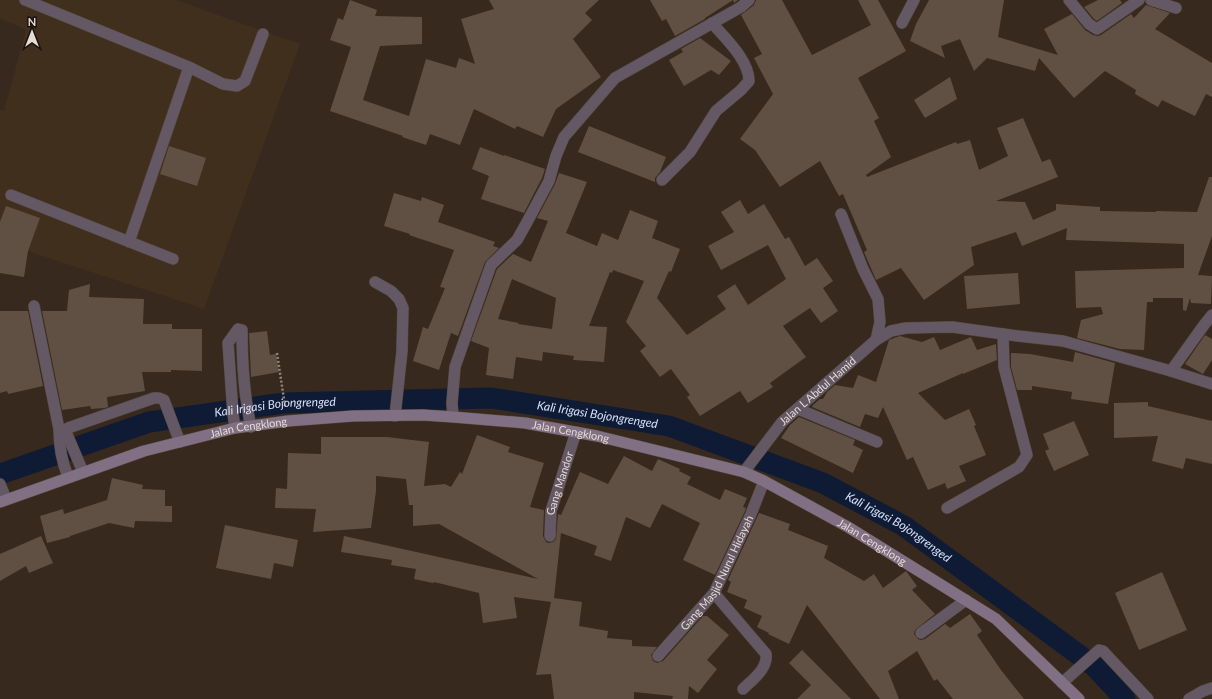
<svg xmlns="http://www.w3.org/2000/svg" width="1212" height="699" viewBox="0 0 1212 699" font-family="Lato,sans-serif">
  <style>
    .built { fill: #412f1e }
    .lines { fill: none; stroke-linecap: round; stroke-linejoin: round }
    .canal { stroke: #0f1b35; stroke-width: 21 }
    .building { fill: #605043; fill-rule: evenodd }
    .service-casing { stroke: #53463a; stroke-width: 12 }
    .minor-casing { stroke: #53463a; stroke-width: 12 }
    .secondary-casing { stroke: #53463a; stroke-width: 12 }
    .path { stroke: #90857b; stroke-width: 2.5; stroke-dasharray: 2 2; stroke-linecap: butt }
    .service { stroke: #635864; stroke-width: 11 }
    .minor { stroke: #635864; stroke-width: 11 }
    .secondary { stroke: #817083; stroke-width: 11 }
    .labels { text-anchor: middle; stroke-width: 4; stroke-linejoin: round; paint-order: stroke }
    .street-label { font-size: 11px; fill: #e5dcd4; stroke: #1a130e }
    .water-label { font-size: 12px; font-style: italic; fill: #d6e1f8; stroke: #1a130e }
  </style>
  <rect width="100%" height="100%" fill="#37291d"/>
  <path class="built" d="M0,0H176L300,44L204,309L0,242V110L4,111L26,30L0,18Z"/>
  <g class="lines">
    <path class="canal" id="s1" d="M0,474L149,422L284,403L491,398L669,426L823,483L904,526L1094,666L1125,699"/>
  </g>
  <path class="building" d="M350,0L377,10L375,16L422,17V44L380,46L363,100L409,116L426,59L456,68L459,58L475,64L461,19L494,9L489,0H599L585,13L592,20L573,39L601,77L556,109L543,137L517,126L515,129L474,109L460,145L430,134L426,145L402,137L403,136L330,111L351,47L330,40L338,18L343,20Z
    M650,0H738L734,3L733,0L705,18V19L675,36L666,19L662,21Z
    M756,0H782L812,55L871,25L858,0H878L906,51L858,78L879,118L874,121L891,157L866,175L867,177L956,142L957,144L970,140L979,170L1008,156L997,128L1023,118L1042,162L1050,159L1058,177L996,201L1025,202L1033,220L1056,210V204L1100,207V211L1156,212V211L1197,212L1209,177H1212V236L1198,275L1212,276L1211,304L1191,303L1190,298L1186,311L1183,310V298H1153V302H1147L1144,350L1120,349L1077,338L1081,320L1103,314L1101,307L1076,308L1075,271L1184,268V244L1066,240L1067,228L1022,246L1016,232L971,247L974,265L924,300L901,268L876,280L864,252L867,250L843,194L839,196L820,161L780,187L755,150L740,139L773,94L754,58L762,54L741,15L754,5Z
    M929,0H1004L998,37L1058,55L1044,29L1072,14L1085,30L1093,35L1098,36L1101,35L1131,14L1134,18L1146,5L1170,13L1155,29L1212,63V97L1206,94L1195,116L1162,100L1158,107L1135,94L1136,90L1105,71L1074,98L1039,58L1035,71L987,58L974,71L960,39L941,46L945,58L910,41L916,24Z
    M1098,0H1120L1122,3L1097,21L1094,19L1084,7Z
    M700,38L731,61L719,75L711,70L684,86L669,60L683,52L681,49Z
    M950,77L957,99L925,118L914,100Z
    M589,126L666,157L660,172L655,178V182L578,152Z
    M169,146L206,158L197,186L160,174Z
    M480,147L504,156V155L545,169L542,178L524,213L481,199L489,176L472,169Z
    M559,173L587,182L566,233L597,246L602,233L618,240L630,210L658,221L652,238L680,249L671,272L669,271L657,298L687,335L726,309L717,296L735,284L748,305L786,279L768,245L721,270L708,246L734,232L721,212L740,200L748,214L764,204L785,239L789,237L805,266L817,258L833,281L823,288L838,311L821,323L810,308L783,326L806,357L770,383L773,387L748,403L740,391L700,416L687,397L690,395L671,369L660,377L640,351L646,346L626,322L644,281L613,270L612,273L610,272L589,326L607,327L604,362L573,360L574,356L543,352L542,361L516,357L513,379L486,375L489,348L471,341L497,269L513,254L531,262L548,221L537,218L555,184ZM512,279L556,298L552,329L518,324L519,323L498,319Z
    M394,193L421,201L422,197L444,205L438,222L495,242L493,246L499,248L485,262L458,336L451,333L439,370L413,361L423,327L428,329L445,288L440,287L454,250L409,235L410,234L384,226Z
    M6,206L40,218L28,251L24,277L0,273V222Z
    M1018,273L1020,304L967,309L964,276Z
    M90,284L89,297L144,299L143,324H172V329H202V371L171,370V372H142L145,391L107,397L108,407L105,408L91,409L90,406L62,410L42,311H67L69,290Z
    M0,311H28L43,386L8,394L7,391L0,393Z
    M267,331L270,355L276,354L279,372L251,377L249,333Z
    M1205,335L1212,339V360L1203,374L1185,364Z
    M900,336L922,342L934,337L940,350L971,337L977,350L996,344L997,360L963,374V373L918,393L945,420L969,409L976,425L974,426L986,455L959,466L966,481L947,489L945,483L928,490L913,457L907,460L883,407L878,418L865,414L860,427L812,407L813,405L820,399H823L827,392L835,385L853,388L858,375L876,382L889,340L894,338Z
    M1075,352L1115,363L1108,404L1071,399L1072,392L1032,386V390H1017L1011,367V353L1030,354L1073,362Z
    M1148,402V406L1212,421V464L1186,458L1183,469L1152,461L1158,436L1114,438V403Z
    M799,417L855,440L853,445L863,450L853,473L781,438L790,425Z
    M1074,421L1089,455L1054,471L1045,451L1049,449L1043,434Z
    M477,435L510,447L508,452L544,463L530,507L544,510L543,536L546,542L549,543L553,542L556,539L558,514L561,515L580,472L608,484L624,456L652,471L658,459L680,469L679,471L691,477L687,484L720,500L725,489L747,498L743,507L746,508L745,511L715,575L683,560L700,523L662,504L650,528L626,517L611,561L594,555L597,546L561,533L554,598L582,602L579,626L608,631L607,638L632,640V646L657,647L651,655L653,661L657,663L663,661L703,616H707L729,635L707,660L717,669L698,693L689,686L688,699H672L673,696L634,692V699H554L551,674L536,675L551,602L514,597L517,618L483,623L479,593L434,582L433,583L414,579L416,569L391,565L392,560L341,552L344,536L538,579L439,524L413,526V505H409L406,479L376,476V491L371,528L313,532L316,509L275,508L276,488L287,489L288,453L321,454V437H387L429,442L424,486L445,484L451,487L460,472L462,474Z
    M112,478L143,485L142,489L165,490V506H172V522L135,521L134,528L109,523L70,536V537L47,543L40,516L63,509L64,514L107,500Z
    M759,513L790,524L788,530L828,546L824,558L864,581L874,574L883,588L906,571L917,586L912,590L935,614L915,630L914,634L918,639L921,640L925,639L945,624L950,628L970,614L982,631L977,635L1001,670L1024,699H953L937,679L934,681L917,651L888,671L899,699H880L807,605L789,644L768,634L769,633L757,627L762,616L744,608L747,600L727,592L731,582L728,580Z
    M225,525L298,540L293,567L274,563L271,579L216,568Z
    M41,536L53,563L29,573L26,566L0,581V554Z
    M1162,572L1187,630L1139,650L1115,593Z
    M802,650L851,699H797L811,685L789,663Z"/>
  <g class="lines">
    <defs>
      <path id="service" d="M25,0L189,67L223,84L237,86L245,81L263,34
        M11,195L173,259
        M129,242L189,67
        M375,282L391,291L399,299L403,308L402,351L395,416"/>
      <g id="minor">
        <path d="M1069,0L1089,24L1097,29L1100,27L1139,0"/>
        <path d="M1151,0L1176,8"/>
        <path d="M902,23L914,0"/>
        <path d="M662,180L690,152L716,111L741,90L749,81C749,60 725,38 712,23"/>
        <path d="M841,214L863,269L878,299L880,322L876,340"/>
        <path d="M34,306L59,429C59,446 62,462 68,477"/>
        <path d="M1171,371L1204,325L1212,315"/>
        <path d="M798,409L877,442"/>
        <path d="M453,417L452,403L455,367L470,324L491,265L517,240L526,224L549,181L556,156L564,137L615,78L741,7L749,0"/>
        <path d="M235,428L233,414L228,343L238,329L242,330C242,363 244,395 251,427"/>
        <path d="M83,472L66,432L68,428L154,398H159L164,400L176,432L180,442"/>
        <path id="s2" d="M744,472L782,422L876,340L891,331L906,328L952,327L1018,336L1063,341L1171,371L1212,384"/>
        <path d="M0,484L6,499"/>
        <path d="M947,508L1019,467L1027,455L1004,367L1003,334"/>
        <path id="s3" d="M550,536L551,511L576,432"/>
        <path d="M714,593L766,654C768,669 752,680 743,689"/>
        <path d="M921,633L966,600"/>
        <path id="s4" d="M658,656L714,593L751,514L764,481"/>
        <path d="M1062,683L1099,650L1103,651L1148,699"/>
        <path d="M1189,699L1203,691L1212,688"/>
      </g>
      <g id="secondary">
        <path id="s5" d="M0,502L144,451L235,428L288,421L353,416L423,415L453,417L525,423L597,436L744,472L764,481L848,527L996,619L1079,699"/>
      </g>
    </defs>
    <use href="#service" class="service-casing"/>
    <use href="#minor" class="minor-casing"/>
    <use href="#secondary" class="secondary-casing"/>
    <path class="path" d="M277,353L285,406"/>
    <use href="#service" class="service"/>
    <use href="#minor" class="minor"/>
    <use href="#secondary" class="secondary"/>
  </g>
  <g class="labels">
    <g class="street-label">
      <text dy="4" stroke="none"><textPath href="#s2" startOffset="110">Jalan L Abdul Hamid</textPath></text>
      <text dy="4" stroke="none"><textPath href="#s5" startOffset="260">Jalan Cengklong</textPath></text>
      <text dy="4" stroke="none"><textPath href="#s5" startOffset="584">Jalan Cengklong</textPath></text>
      <text dy="4" stroke="none"><textPath href="#s3" startOffset="54">Gang Mandor</textPath></text>
      <text dy="4" stroke="none"><textPath href="#s5" startOffset="908">Jalan Cengklong</textPath></text>
      <text dy="4" stroke="none"><textPath href="#s4" startOffset="103">Gang Masjid Nurul Hidayah</textPath></text>
    </g>
    <g class="water-label">
      <text dy="4" stroke="none"><textPath href="#s1" startOffset="285">Kali Irigasi Bojongrenged</textPath></text>
      <text dy="4" stroke="none"><textPath href="#s1" startOffset="609">Kali Irigasi Bojongrenged</textPath></text>
      <text dy="4" stroke="none"><textPath href="#s1" startOffset="933">Kali Irigasi Bojongrenged</textPath></text>
    </g>
  </g>
  <g transform="translate(32 32)" stroke="#1a130e" stroke-width="3" paint-order="stroke">
  <path d="M0-3L7 15L0 10L-7 15Z" fill="#e5dcd4"/>
  <text y="-6" font-size="11" font-weight="bold" text-anchor="middle" fill="#e5dcd4">N</text>
  </g>
</svg>
